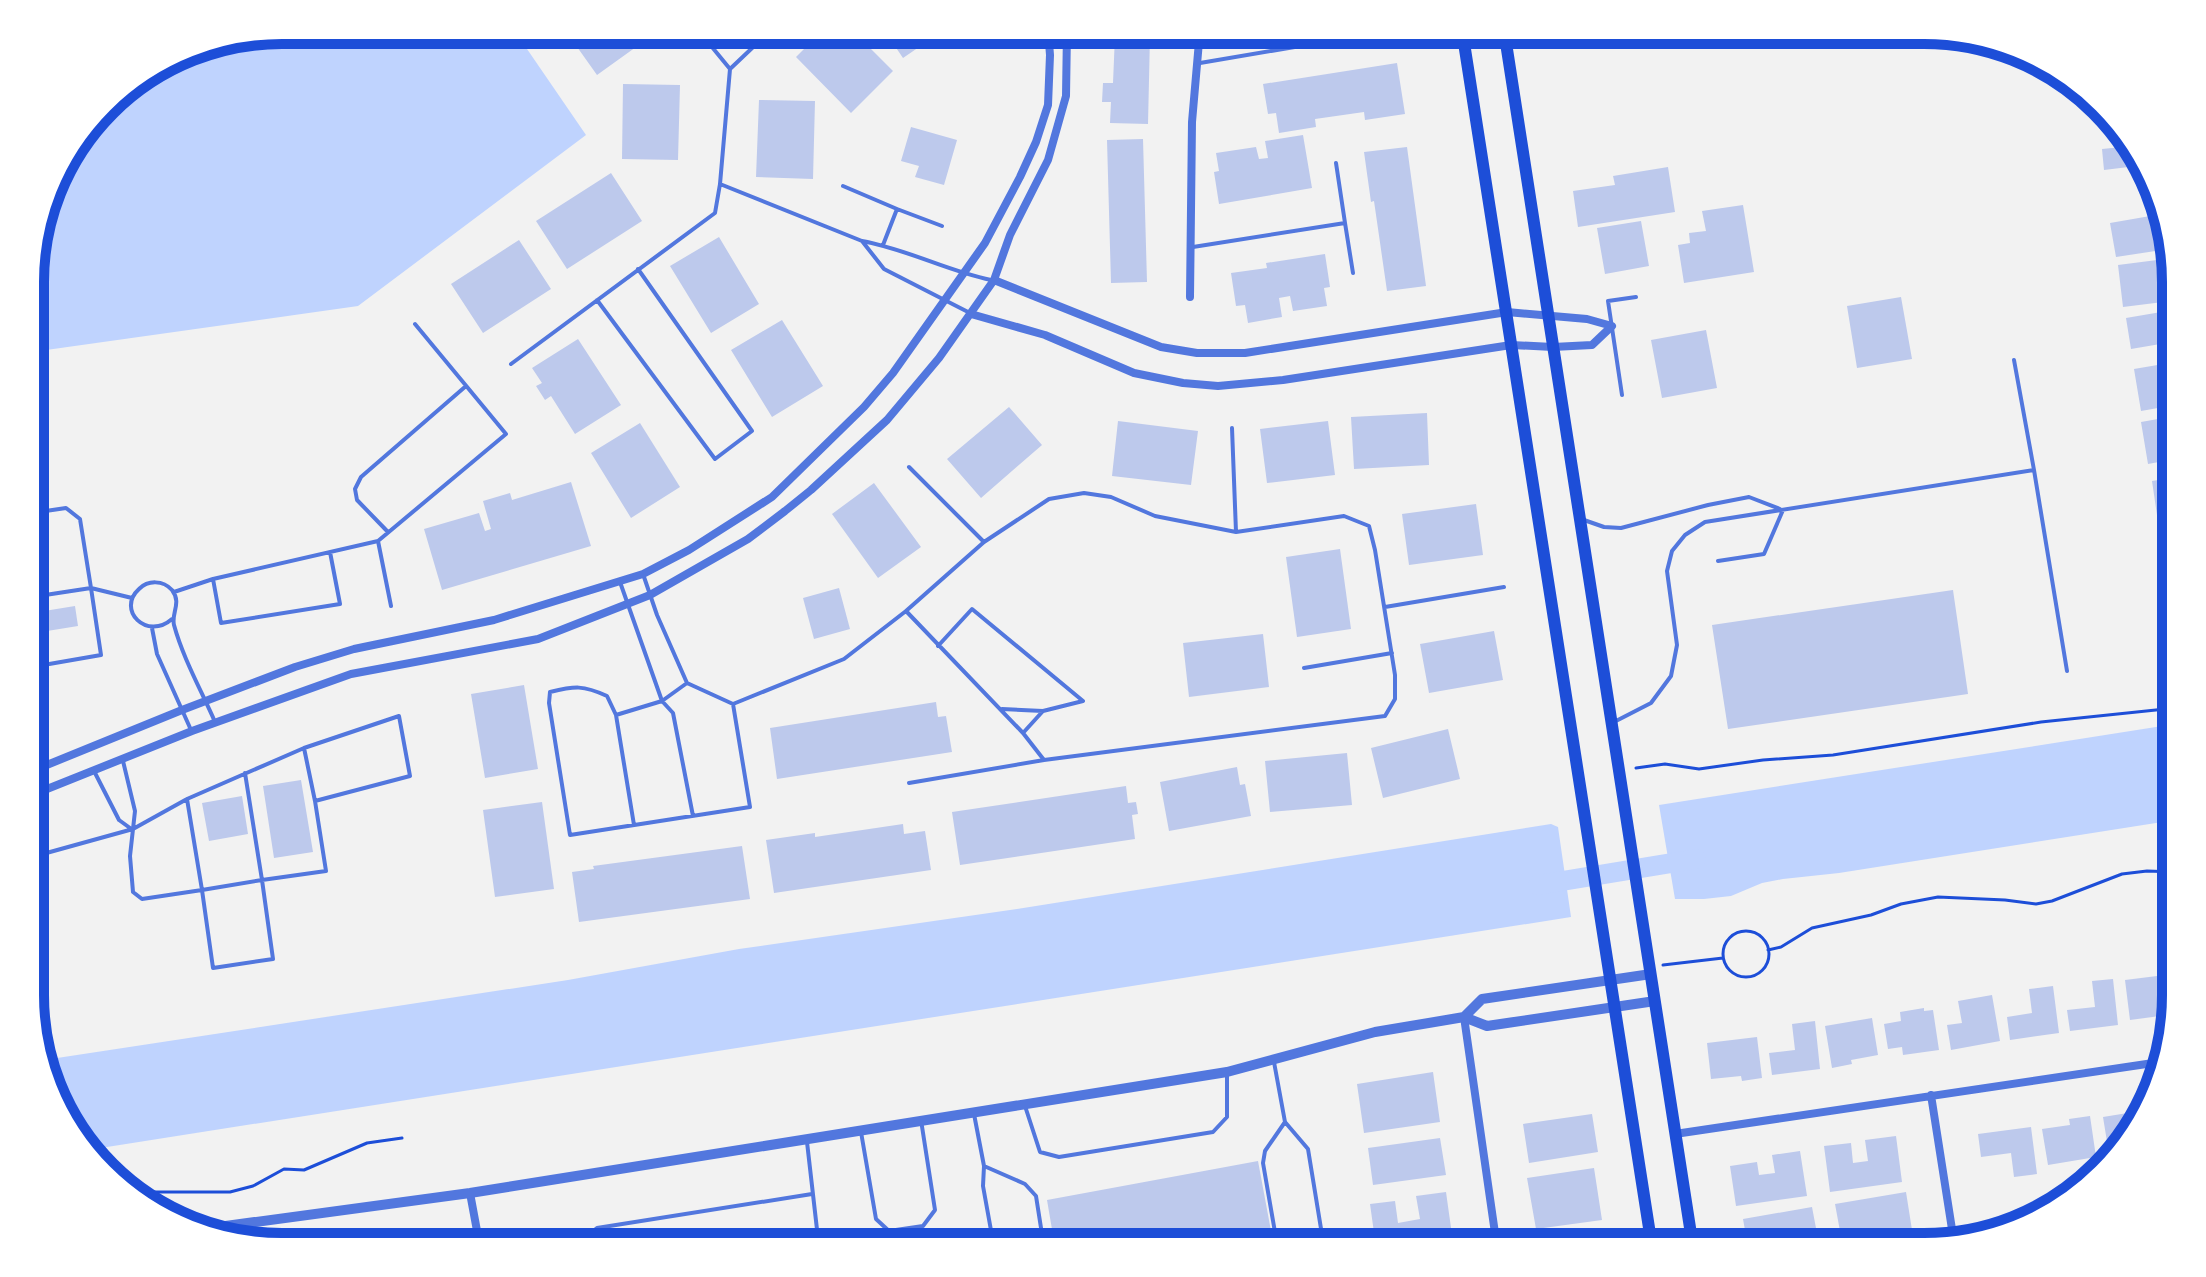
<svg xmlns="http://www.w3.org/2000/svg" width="2206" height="1277" viewBox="0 0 2206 1277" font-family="'DM Sans',sans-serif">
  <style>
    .water { fill: #bfd3fe }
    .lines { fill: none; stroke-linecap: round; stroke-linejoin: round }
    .canal { stroke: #bfd3fe; stroke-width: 20 }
    .building { fill: #bdc9ec }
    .path { stroke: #1d4ed8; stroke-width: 3 }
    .service { stroke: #5277de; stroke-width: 4 }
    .minor { stroke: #5277de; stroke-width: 8 }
    .tertiary { stroke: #5277de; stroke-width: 10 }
    .primary { stroke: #1d4ed8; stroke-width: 12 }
    .rim { fill: none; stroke: #1d4ed8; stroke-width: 10 }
  </style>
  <rect width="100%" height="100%" fill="#f2f2f2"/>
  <path class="water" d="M282,30H514L586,135L358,306L32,352V249L56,170L115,93L186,49Z
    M2175,724V820L1839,873L1783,879L1762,883L1731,896L1704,899H1675L1659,805Z
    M1551,824L1558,827L1571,917L88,1150L72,1135L44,1060L568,980L739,949L1017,909Z"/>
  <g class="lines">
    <path class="canal" d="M1538,885L1696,859"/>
  </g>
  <path class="building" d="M565,30H635L643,42L597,75Z
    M823,30H852L893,71L851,113L796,57Z
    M884,30H944L903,58Z
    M1115,35L1150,36L1148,124L1110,123L1111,102H1102L1103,83H1113Z
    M1397,63L1405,114L1365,120L1364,112L1315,119L1316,127L1279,133L1276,113L1268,114L1263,84Z
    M623,84L680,85L678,160L622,159Z
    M759,100L815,101L813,179L756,177Z
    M2107,121L2125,139L2110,140Z
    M911,127L957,140L944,185L915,177L919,166L901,161Z
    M1303,135L1312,188L1219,204L1214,172L1219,171L1216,153L1256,147L1259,159L1268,158L1265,141Z
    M1143,139L1147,282L1111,283L1107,140Z
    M2132,146L2142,156L2145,165L2104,170L2102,149Z
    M1407,147L1426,286L1387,291L1374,201L1371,202L1364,152Z
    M1668,167L1675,212L1578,227L1573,191L1615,185L1613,176Z
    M611,173L642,221L567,269L536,221Z
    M1743,205L1754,272L1684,283L1678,245L1690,243L1689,233L1706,231L1702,211Z
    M2156,215L2162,250L2116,257L2110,223Z
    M1641,221L1649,266L1605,274L1597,228Z
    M719,237L759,304L711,333L670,266Z
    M519,240L551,289L483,333L451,284Z
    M1325,254L1330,287L1324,288L1327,306L1293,311L1290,296L1279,298L1282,317L1248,323L1245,305L1236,306L1231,273L1267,268L1266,263Z
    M2165,259L2171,301L2123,307L2118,265Z
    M1901,297L1912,359L1857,368L1847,306Z
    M2167,311L2172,342L2131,349L2126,318Z
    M782,320L823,386L772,417L731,350Z
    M1706,330L1717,388L1662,398L1651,340Z
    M578,339L621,405L575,434L551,396L545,400L536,386L542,383L532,368Z
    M2175,362V405L2141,411L2134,369Z
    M1009,407L1042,445L981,498L947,459Z
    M1427,413L1429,465L1354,469L1351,417Z
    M2175,416V459L2148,464L2141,422Z
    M1118,421L1198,431L1191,485L1112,476Z
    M1328,421L1335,475L1267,483L1260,429Z
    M640,423L680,487L631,518L591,453Z
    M2175,468V513L2157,515L2152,481L2170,478L2169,469Z
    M571,482L591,546L442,590L424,529L479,513L485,531L491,529L483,501L510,493L512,500Z
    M874,483L921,547L878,578L832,514Z
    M1476,504L1483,555L1409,565L1402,514Z
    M2175,522V565L2166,567L2159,525Z
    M1340,549L1351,629L1297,637L1286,557Z
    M839,588L850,629L814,639L803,598Z
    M1953,590L1968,694L1728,729L1712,625Z
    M75,606L78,626L41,632L38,612Z
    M1494,631L1503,680L1429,693L1420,644Z
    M1263,634L1269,687L1189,697L1183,643Z
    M524,685L538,769L485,778L471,694Z
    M936,702L938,717L946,716L952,752L777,779L770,728Z
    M1448,729L1460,779L1383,798L1371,748Z
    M1347,753L1352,805L1270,812L1265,761Z
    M1237,767L1240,785L1245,784L1251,816L1169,831L1160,782Z
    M301,780L313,852L274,858L263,786Z
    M1126,786L1128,803L1136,802L1138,814L1132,815L1135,839L960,865L952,812Z
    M242,796L248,834L209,841L202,803Z
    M542,802L554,889L495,897L483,810Z
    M903,824L904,834L925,831L931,870L774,893L766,840L815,833V837Z
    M742,846L750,899L579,922L572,872L594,869L593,866Z
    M2173,974L2175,993V1014L2130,1020L2125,980Z
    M2113,979L2118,1025L2070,1031L2067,1010L2095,1007L2092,981Z
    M2053,986L2059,1033L2010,1040L2007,1017L2032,1013L2029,989Z
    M1992,995L2000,1041L1951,1050L1947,1025L1962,1023L1958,1001Z
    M1924,1008V1011L1933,1010L1939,1050L1903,1055L1902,1047L1888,1049L1884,1024L1901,1021L1900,1012Z
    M1872,1018L1878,1055L1851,1060L1852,1064L1832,1068L1825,1026Z
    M1815,1021L1820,1069L1772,1075L1769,1053L1795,1050L1792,1024Z
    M1757,1037L1762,1078L1742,1081L1741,1076L1711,1079L1707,1043Z
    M1433,1072L1440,1122L1364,1133L1357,1084Z
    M2146,1110L2142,1121L2109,1154L2103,1117Z
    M1592,1114L1598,1152L1529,1163L1523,1124Z
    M2090,1116L2096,1157L2048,1165L2042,1129L2070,1125L2069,1119Z
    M2031,1127L2037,1174L2014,1177L2011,1153L1981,1157L1978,1134Z
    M1896,1136L1902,1182L1830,1192L1824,1146L1851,1143L1853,1163L1868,1161L1865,1140Z
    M1440,1138L1446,1175L1373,1185L1368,1148Z
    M1800,1151L1807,1196L1736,1206L1730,1166L1757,1162L1759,1175L1775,1173L1772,1155Z
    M1258,1161L1274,1247H1055L1047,1200Z
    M1594,1168L1602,1220L1536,1229L1527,1178Z
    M1446,1192L1453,1242L1419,1247H1376L1370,1204L1395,1201L1398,1223L1420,1219L1416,1196Z
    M1906,1192L1912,1230L1842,1242L1835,1204Z
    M1812,1207L1819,1244L1803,1247H1748L1743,1219Z
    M1603,1233L1605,1247H1538L1537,1244Z"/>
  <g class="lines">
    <path class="path" d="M1636,768L1665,764L1699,769L1763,760L1833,755L2041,722L2175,708
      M1723 954a23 23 0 1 1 46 0a23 23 0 1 1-46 0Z
      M1768,950L1781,947L1812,928L1871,915L1901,904L1938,897L2005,900L2036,904L2052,901L2122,874L2147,871L2175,872
      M1663,965L1723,958
      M133,1192H230L253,1186L284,1169L304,1170L367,1143L402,1138"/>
    <path class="service" d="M698,30L730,69
      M1200,63L1395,30
      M1336,163L1345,223
      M720,184L730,69L771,30
      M843,186L897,209
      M883,245L897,209L942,226
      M1193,247L1345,223L1353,273
      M597,300L715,459L752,431L638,269
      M970,313L884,269L862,241C907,249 947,271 991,280
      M2014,360L2034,470
      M511,364L715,213L720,184L862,241
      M1622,395L1608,301L1636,297
      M1232,428L1236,532
      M909,467L984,542
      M32,513L66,508L80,519L91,588L132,598
      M1584,520L1604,527L1621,528L1708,505L1749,497L1780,509
      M388,532L357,500L355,489L361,477L466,386
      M378,541L391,606
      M1718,561L1764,554L1783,510
      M643,574L657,615L687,683
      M213,579L221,623L340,604L330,552
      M620,582L662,701L673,713L693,816
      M174,592L213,579L378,541L506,434L415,324
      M32,597L91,588L101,655L32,667
      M1385,607L1504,587
      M906,611L1023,733L1044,760
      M172,619C147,641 116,610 139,589C148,580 163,580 172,590C182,603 171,613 174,625C183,658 201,690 215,722
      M152,628L157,654L191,730
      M938,646L972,609L1083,701L1043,711L1023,733
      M1304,668L1392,653
      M733,704L750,807L570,835L549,703L550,692C575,686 583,685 607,696L616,715L662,701L687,683L733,704L844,659L906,611L984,542L1049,499L1084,493L1111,497L1155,516L1236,532L1344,516L1369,526L1375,550L1395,675V699L1385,716L1044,760L909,783
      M1002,709L1043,711
      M616,715L634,825
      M1614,722L1651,703L1671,676L1677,645L1667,571L1672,551L1685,535L1705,522L2034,470L2067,671
      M123,761L135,811L130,856L133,892L142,899L202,890L213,968L273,959L262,880L202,890L187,799
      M93,769L119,820L130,828
      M245,773L262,880L326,871L315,801L410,776L399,716L304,748L315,801
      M32,857L133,829L187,799L304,748
      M1274,1062L1285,1122L1308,1149L1324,1247
      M1025,1106L1040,1152L1059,1157L1213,1132L1227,1117V1075
      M974,1114L984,1166L983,1186L994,1247
      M861,1132L876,1219L889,1231L923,1226L935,1210L921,1120
      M807,1142L819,1247
      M984,1166L1025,1184L1036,1196L1044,1247
      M579,1247L581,1241L597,1228L812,1194
      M803,1247L819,1244
      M1272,1247L1276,1238
      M1283,1247L1276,1238L1263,1163L1265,1151L1285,1122"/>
    <path class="minor" d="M1190,297L1192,122L1200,30
      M971,314L1045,335L1134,373L1183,383L1218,386L1283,380L1511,345L1553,347L1592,345L1612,326L1587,319L1507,312L1245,353H1197L1161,347L994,280
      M32,771L182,710L295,667L354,649L494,620L643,574L689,550L772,497L864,407L893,373L985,243L1020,177L1036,142L1048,105L1050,55L1048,30
      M32,795L192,731L351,674L538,639L650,595L748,539L785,511L811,490L887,420L939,358L994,280L1010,235L1048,160L1066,96L1067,30
      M1464,1017L1497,1247
      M1931,1095L1954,1242
      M1675,1134L2160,1062
      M470,1193L480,1247"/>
    <path class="tertiary" d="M1464,1017L1482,999L1651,974
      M211,1228L470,1193L1227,1072L1375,1032L1464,1017L1487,1026L1655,1001"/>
    <path class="primary" d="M1462,30L1652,1247
      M1504,30L1693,1247"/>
  </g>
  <path d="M0 0H2206V1277H0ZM282 44H1924A238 238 0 0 1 2162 282V995A238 238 0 0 1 1924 1233H282A238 238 0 0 1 44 995V282A238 238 0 0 1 282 44Z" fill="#fff" fill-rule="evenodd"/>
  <path class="rim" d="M282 44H1924A238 238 0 0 1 2162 282V995A238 238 0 0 1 1924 1233H282A238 238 0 0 1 44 995V282A238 238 0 0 1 282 44Z"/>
</svg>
